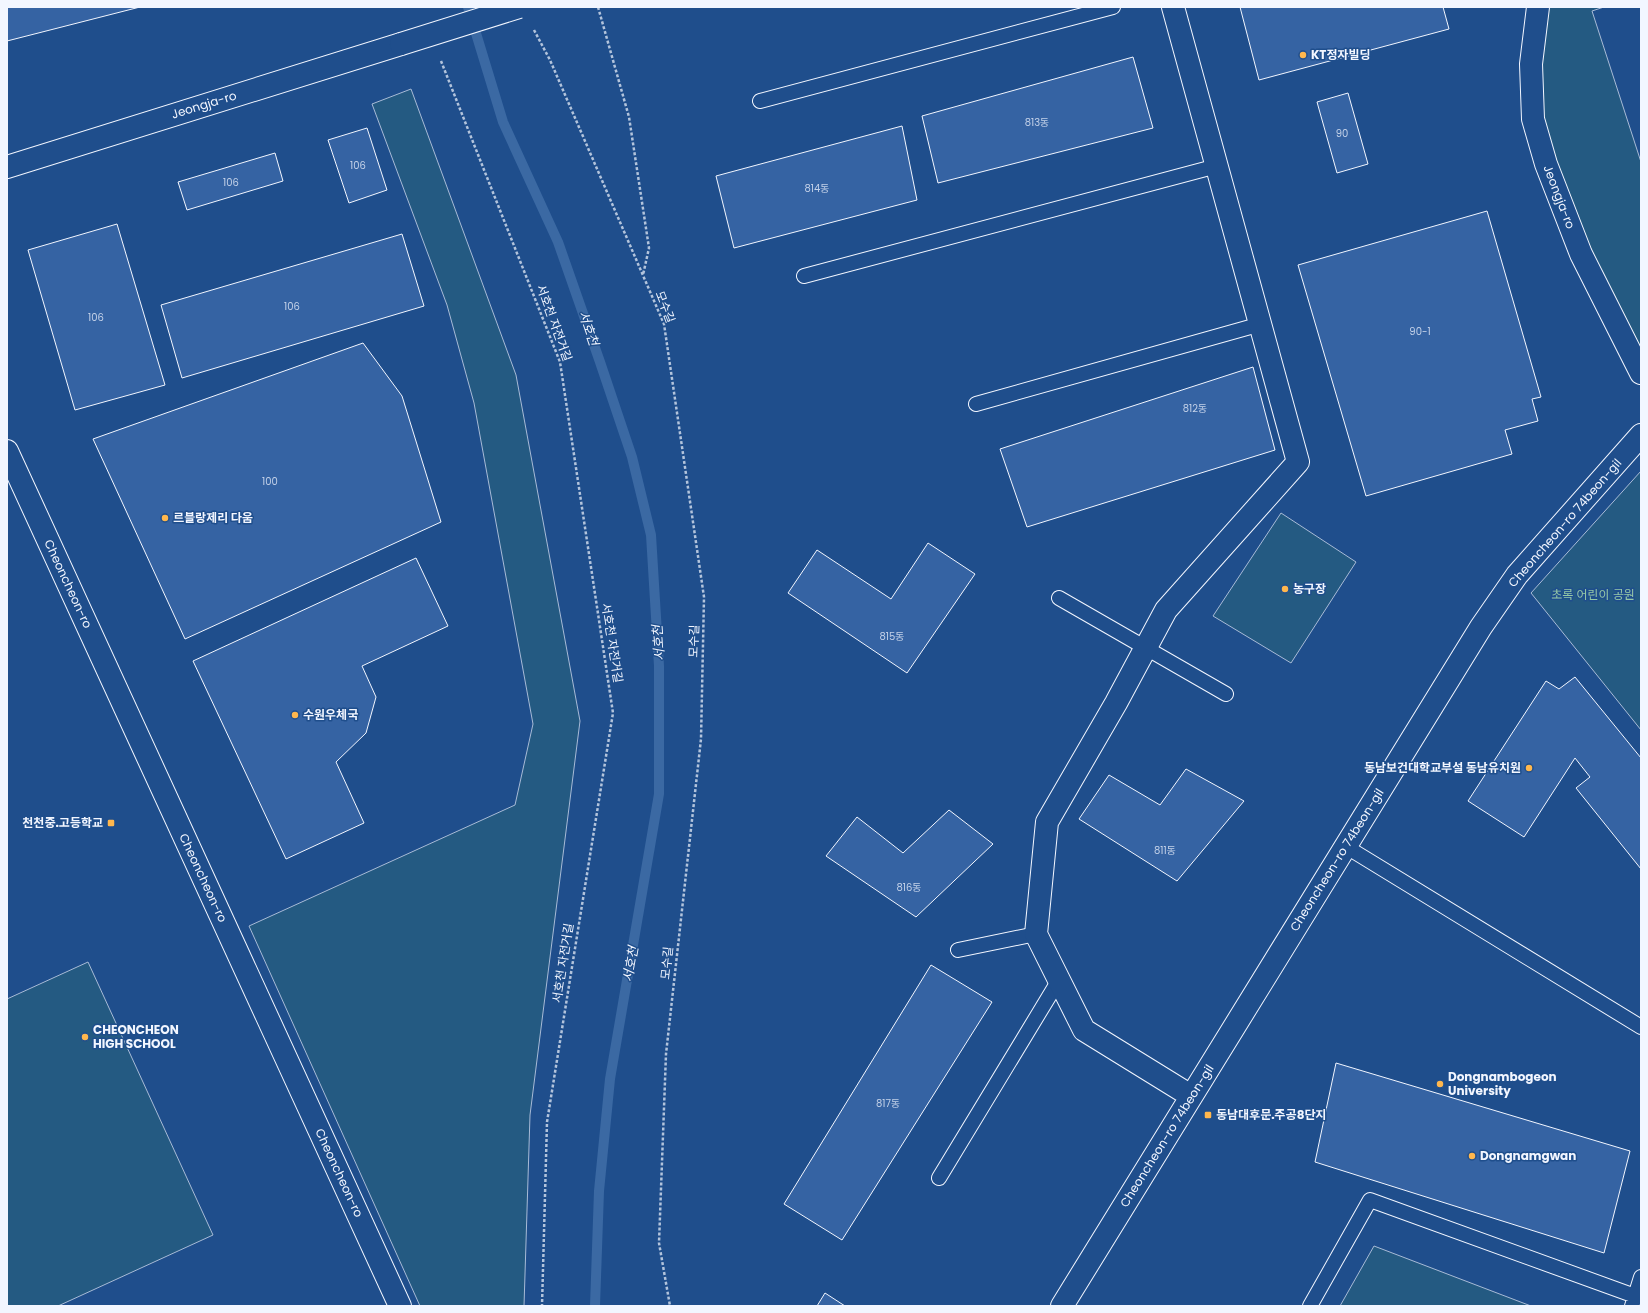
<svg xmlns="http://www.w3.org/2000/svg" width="1648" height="1313" viewBox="0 0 1648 1313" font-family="Poppins,'Noto Sans KR',sans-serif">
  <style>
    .green { fill: #245a82; stroke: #a8bbd7 }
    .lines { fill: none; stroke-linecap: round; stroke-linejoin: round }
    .stream { stroke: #3b69a3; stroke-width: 10 }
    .building { fill: #3563a3; stroke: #f2f6ff }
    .lane-casing { stroke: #f2f6ff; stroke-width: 16 }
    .street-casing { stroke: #f2f6ff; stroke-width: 24 }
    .secondary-casing { stroke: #f2f6ff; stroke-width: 24 }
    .path { stroke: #b3c4dc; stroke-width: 2.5; stroke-dasharray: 3 2; stroke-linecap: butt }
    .lane { stroke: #1f4e8c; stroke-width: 14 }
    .street { stroke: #1f4e8c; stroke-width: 22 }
    .secondary { stroke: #1f4e8c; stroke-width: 22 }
    .secondary-bridge-casing { stroke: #f2f6ff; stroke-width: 24; stroke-linecap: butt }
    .secondary-bridge { stroke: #1f4e8c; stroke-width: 22 }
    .poi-dot { fill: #ffb74d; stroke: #1f4e8c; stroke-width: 1.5 }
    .labels { text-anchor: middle; stroke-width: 3; stroke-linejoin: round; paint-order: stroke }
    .number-label { font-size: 10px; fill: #c3d1e8 }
    .poi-label { font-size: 12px; font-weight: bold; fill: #f2f6ff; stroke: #1f4e8c; text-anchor: start }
    .street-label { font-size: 12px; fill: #f2f6ff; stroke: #1f4e8c }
    .park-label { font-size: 12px; fill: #97c8a6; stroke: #1f4e8c }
    .water-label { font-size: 13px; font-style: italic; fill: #f2f6ff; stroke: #1f4e8c }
  </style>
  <rect width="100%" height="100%" fill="#1f4e8c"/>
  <path class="green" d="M1545,7H1604L1592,11L1641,162V363L1589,256L1540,119L1539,60Z
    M411,89L516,375L580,721L530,1115L524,1306H420L249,926L515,805L533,724L474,403L447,305L372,104Z
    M1641,471V730L1531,593Z
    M1281,513L1356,562L1291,663L1213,616Z
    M88,962L213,1235L58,1306H7V999Z
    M1374,1246L1531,1306H1340Z"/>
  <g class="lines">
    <path class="stream" d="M468,7L503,122L558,242L600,362L632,457L651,535L659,666V794L610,1079L599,1191L595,1306"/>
  </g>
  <path class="building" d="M7,7H140L7,41Z
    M1240,7H1443L1449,29L1259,80Z
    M1133,57L1153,128L938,183L922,116Z
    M1348,93L1368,164L1337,173L1317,102Z
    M902,126L917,200L734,248L716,176Z
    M367,128L387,190L349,203L328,140Z
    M275,153L283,181L187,210L178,182Z
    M1487,211L1541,397L1532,399L1538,421L1505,430L1512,454L1366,496L1298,265Z
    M117,224L165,385L75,410L28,250Z
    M402,234L424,306L182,378L161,305Z
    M363,343L402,396L441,522L185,639L93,439Z
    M1253,367L1275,450L1027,527L1000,449Z
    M928,543L975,574L907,673L788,593L817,550L891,599Z
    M416,558L448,626L362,666L376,697L366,733L336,762L364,823L286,859L193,661Z
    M1575,677L1641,758V869L1576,788L1590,777L1575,758L1524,837L1468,801L1546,681L1559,689Z
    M1186,769L1244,801L1177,881L1079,819L1109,775L1160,805Z
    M949,810L993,844L916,917L826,856L857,817L903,853Z
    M931,965L992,1002L842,1240L784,1204Z
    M1336,1063L1630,1151L1604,1253L1315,1162Z
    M825,1293L845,1306H817Z"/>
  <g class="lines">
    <defs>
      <path id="lane" d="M760,101L1113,7
        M804,276L1217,166
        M976,404L1261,324
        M1059,598L1226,694
        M1345,846L1641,1027
        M958,950L1036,934
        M939,1178L1059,980
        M1310,1306L1370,1200L1635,1296
        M1632,1306L1641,1277"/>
      <path id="street" d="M1173,7L1298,462L1166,610L1116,703L1047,822L1036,934L1084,1030L1191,1096
        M1538,7L1531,64L1533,119L1546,164L1581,254L1641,373
        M1062,1306L1481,627L1517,575L1641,435"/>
      <path id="secondary" d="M7,167L401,44
        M7,451L400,1306"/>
    </defs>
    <use href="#lane" class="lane-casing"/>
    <use href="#street" class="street-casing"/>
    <use href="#secondary" class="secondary-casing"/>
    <path class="path" d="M598,7L629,117L649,248L643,275
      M534,30L550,60L664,324L704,597L701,739L666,1054L659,1243L670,1306
      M441,61L560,362L613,713L547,1122L542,1306"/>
    <use href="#lane" class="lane"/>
    <use href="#street" class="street"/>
    <use href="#secondary" class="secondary"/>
    <defs>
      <path id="secondary-bridge" d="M401,44L519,7"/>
    </defs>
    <use href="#secondary-bridge" class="secondary-bridge-casing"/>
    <use href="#secondary-bridge" class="secondary-bridge"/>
  </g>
  <g class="poi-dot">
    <circle cx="1303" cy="55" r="4"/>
    <circle cx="165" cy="518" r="4"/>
    <circle cx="1285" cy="589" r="4"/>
    <circle cx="295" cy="715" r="4"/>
    <circle cx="1529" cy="768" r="4"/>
    <rect x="107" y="819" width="8" height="8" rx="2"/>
    <circle cx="85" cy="1037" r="4"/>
    <circle cx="1440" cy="1084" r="4"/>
    <rect x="1204" y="1111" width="8" height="8" rx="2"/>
    <circle cx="1472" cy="1156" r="4"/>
  </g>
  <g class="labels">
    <g class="number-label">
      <text x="1037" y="126">813동</text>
      <text x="1342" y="137">90</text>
      <text x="358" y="169">106</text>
      <text x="231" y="186">106</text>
      <text x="817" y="192">814동</text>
      <text x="292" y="310">106</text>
      <text x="96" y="321">106</text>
      <text x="1420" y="335">90-1</text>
      <text x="1195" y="412">812동</text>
      <text x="270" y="485">100</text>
      <text x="892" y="640">815동</text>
      <text x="1165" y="854">811동</text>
      <text x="909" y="891">816동</text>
      <text x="888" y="1107">817동</text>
    </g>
    <g class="poi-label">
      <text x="1311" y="59">KT정자빌딩</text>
      <text x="173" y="522">르블랑제리 다움</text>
      <text x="1293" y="593">농구장</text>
      <text x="303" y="719">수원우체국</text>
      <text x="1521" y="772" text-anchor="end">동남보건대학교부설 동남유치원</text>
      <text x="103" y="827" text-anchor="end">천천중.고등학교</text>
      <text x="93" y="1034">CHEONCHEON<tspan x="93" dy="14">HIGH SCHOOL</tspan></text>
      <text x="1448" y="1081">Dongnambogeon<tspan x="1448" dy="14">University</tspan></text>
      <text x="1216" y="1119">동남대후문.주공8단지</text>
      <text x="1480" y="1160">Dongnamgwan</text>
    </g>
    <g class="street-label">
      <text transform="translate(204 105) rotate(-17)" y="4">Jeongja-ro</text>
      <text transform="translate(1559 197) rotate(69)" y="4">Jeongja-ro</text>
      <text transform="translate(665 307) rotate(69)" y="4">모수길</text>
      <text transform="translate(554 323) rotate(70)" y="4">서호천 자전거길</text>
      <text transform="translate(1565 523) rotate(-49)" y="4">Cheoncheon-ro 74beon-gil</text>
      <text transform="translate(68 584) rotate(65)" y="4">Cheoncheon-ro</text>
      <text transform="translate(694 641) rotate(-88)" y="4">모수길</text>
      <text transform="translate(612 643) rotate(81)" y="4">서호천 자전거길</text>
      <text transform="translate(1337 860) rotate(-58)" y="4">Cheoncheon-ro 74beon-gil</text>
      <text transform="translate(203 878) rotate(65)" y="4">Cheoncheon-ro</text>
      <text transform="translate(563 963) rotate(-81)" y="4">서호천 자전거길</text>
      <text transform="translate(667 963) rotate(-84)" y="4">모수길</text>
      <text transform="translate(1167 1136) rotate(-58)" y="4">Cheoncheon-ro 74beon-gil</text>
      <text transform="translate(339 1173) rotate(65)" y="4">Cheoncheon-ro</text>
    </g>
    <g class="park-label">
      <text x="1593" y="599">초록 어린이 공원</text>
    </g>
    <g class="water-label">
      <text transform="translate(589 328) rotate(71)" y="5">서호천</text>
      <text transform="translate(658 643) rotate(-94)" y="5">서호천</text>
      <text transform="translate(630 964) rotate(-80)" y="5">서호천</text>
    </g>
  </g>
  <rect width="1648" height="1313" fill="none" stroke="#f2f6ff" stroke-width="16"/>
</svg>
